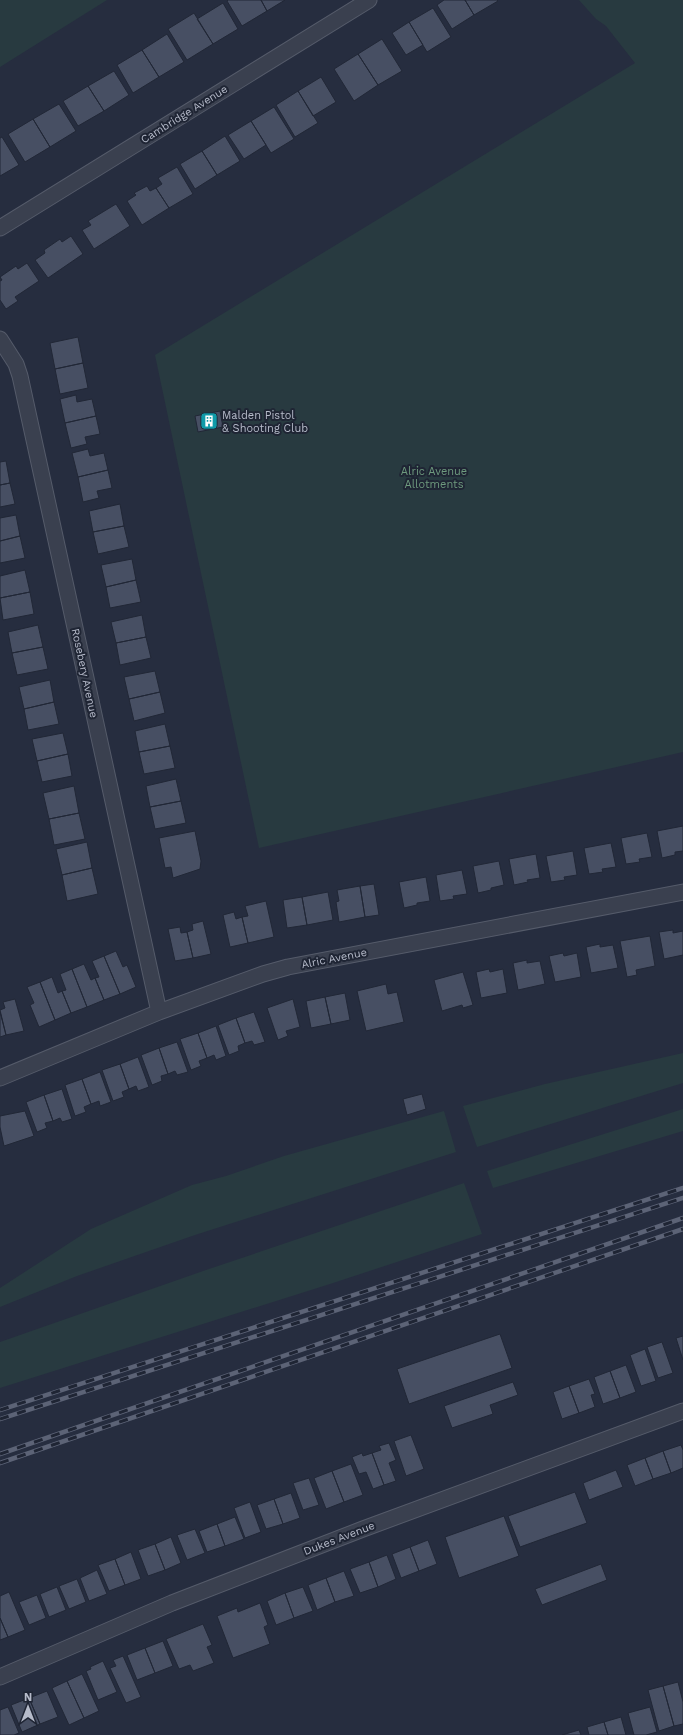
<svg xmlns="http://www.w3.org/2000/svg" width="683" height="1735" viewBox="0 0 683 1735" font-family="'Work Sans',sans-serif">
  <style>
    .green { fill: #283a40 }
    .building { fill: #474f63; stroke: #212736 }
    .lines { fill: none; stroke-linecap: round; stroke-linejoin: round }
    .minor-casing { stroke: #555b6a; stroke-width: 17 }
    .minor { stroke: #3a404f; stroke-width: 15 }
    .rail-casing { stroke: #5c6376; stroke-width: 4.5 }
    .rail { stroke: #1f2534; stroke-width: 3; stroke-dasharray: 9; stroke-linecap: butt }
    .labels { text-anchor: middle; stroke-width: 4; stroke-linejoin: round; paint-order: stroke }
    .street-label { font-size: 11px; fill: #b6bbca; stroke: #1f2534 }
    .poi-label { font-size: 11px; fill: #b6bbca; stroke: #1f2534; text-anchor: start }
    .park-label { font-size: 11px; fill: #6e9a7e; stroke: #1f2534 }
  </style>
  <rect width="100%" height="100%" fill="#262d3f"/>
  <path class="green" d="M0,0H107L0,67Z
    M579,0H683V752L259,848L155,355L635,63L606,26L596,19Z
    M683,1053V1083L477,1147L463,1106L545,1084Z
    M683,1109V1131L493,1188L487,1171Z
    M444,1111L456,1152L195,1235L77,1276L0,1307V1288L91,1229L192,1185L226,1176L284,1156Z
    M464,1183L482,1234L330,1284L0,1388V1342L206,1270Z"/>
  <path class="building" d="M228,0H261L267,11L242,26L227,1Z
    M261,0H285L267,11Z
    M444,0H465L474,15L452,29L437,5Z
    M465,0H497L498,1L474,15Z
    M223,3L238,29L213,44L197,19Z
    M433,8L451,37L427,52L409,22Z
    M194,13L213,44L187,60L168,29Z
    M409,22L423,45L406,55L392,33Z
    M167,34L184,62L159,77L142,50Z
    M382,39L402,71L378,85L358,54Z
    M142,50L159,77L133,93L117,65Z
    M358,54L378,85L354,101L334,69Z
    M114,71L129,95L104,111L88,86Z
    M321,77L336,102L313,116L298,91Z
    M88,86L104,111L78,126L63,101Z
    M298,91L318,123L295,137L276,105Z
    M59,104L76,131L50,147L33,119Z
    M274,107L294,139L271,153L251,121Z
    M33,119L50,147L25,162L8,134Z
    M251,121L266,145L244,159L228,135Z
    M225,136L240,161L217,175L202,151Z
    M2,137L19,165L0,176V138Z
    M202,151L217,175L195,189L180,164Z
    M177,167L193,194L169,208L156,188L162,184L158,178Z
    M147,186L150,191L156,188L169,208L142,225L127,201L136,195L134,193Z
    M116,204L130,226L94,249L82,230L91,225L88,221Z
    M71,236L83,254L48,278L35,260L45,253L44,250L60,239L62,242Z
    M27,263L39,281L15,297L18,301L6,309L0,300V281L2,280L0,277L16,266L18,269Z
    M78,337L83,363L55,369L50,343Z
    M83,363L88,388L60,394L55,369Z
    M76,395L77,402L92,399L96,416L65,423L60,399Z
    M220,411L223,427L198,432L195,416Z
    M96,416L100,434L85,437L87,444L71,448L65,423Z
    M88,449L90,456L104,453L108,470L78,477L72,453Z
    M6,461L10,483L0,485V462Z
    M108,470L112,488L97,491L99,498L83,502L78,477Z
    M10,483L15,504L0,507V485Z
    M120,504L124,526L93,532L89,511Z
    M16,515L20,536L0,541V518Z
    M124,526L129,547L98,554L93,532Z
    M20,536L25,558L0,563V541Z
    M132,559L136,580L106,587L101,565Z
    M25,570L30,592L0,598V576Z
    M136,580L141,602L110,608L106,587Z
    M30,592L34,614L3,620L0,598Z
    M142,615L146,637L116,643L111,622Z
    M38,625L43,647L12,653L8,632Z
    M146,637L151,658L120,665L116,643Z
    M43,647L48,669L17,675L12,653Z
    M155,671L160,692L129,699L124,677Z
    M50,680L54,702L24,709L19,687Z
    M160,692L165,713L134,721L129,699Z
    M54,702L59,724L28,730L24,709Z
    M165,724L170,746L139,752L135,731Z
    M63,733L68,754L37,761L32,739Z
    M170,746L175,768L144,774L139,752Z
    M68,754L72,776L42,782L37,761Z
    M176,779L181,801L150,807L146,786Z
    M74,786L79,813L49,819L43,793Z
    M181,801L186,823L155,829L150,807Z
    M79,813L85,839L54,845L49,819Z
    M683,826V851L675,852V855L662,858L657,831Z
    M195,831L201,861L200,869L173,878L171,867L165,868L159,838Z
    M647,833L652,857L639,859L640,862L626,864L621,838Z
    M87,842L92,868L62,875L56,849Z
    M611,843L616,867L602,869L603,872L589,874L584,848Z
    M573,851L577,875L564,877L565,880L551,882L546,856Z
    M536,854L540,878L527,880L528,882L514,885L509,859Z
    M499,861L504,885L491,888V890L478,893L473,866Z
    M92,868L98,894L67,901L62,875Z
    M462,870L467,894L453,896L454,899L440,901L436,875Z
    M426,877L430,901L417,903V905L404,908L399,882Z
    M374,884L379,915L365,917L360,886Z
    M360,886L365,917L339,922L336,902L339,901L337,890Z
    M328,892L333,920L307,925L302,897Z
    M302,897L307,925L287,928L283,900Z
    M266,901L274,937L248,943L242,917L248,916L245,906Z
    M234,912L236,919L242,917L248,943L230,947L223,915Z
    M203,921L211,954L193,958L187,932L193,930L192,924Z
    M180,927L181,933L187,932L193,958L175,961L168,929Z
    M673,930V933L683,931V955L664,959L659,932Z
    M650,936L655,966L636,970L637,975L627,977L620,941Z
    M600,944V947L613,945L618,968L591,973L586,947Z
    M116,951L123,967L127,965L136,987L120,994L104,956Z
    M563,953L564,956L577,953L581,977L555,982L549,956Z
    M104,956L120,994L104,1000L95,978L99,977L92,961Z
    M527,960V963L540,961L545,984L518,990L513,963Z
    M84,964L91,980L95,978L104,1000L87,1007L72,969Z
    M72,969L87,1007L71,1013L62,991L66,990L60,974Z
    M489,969L490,972L503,969L507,993L481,998L476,972Z
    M463,972L473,1005L463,1008L462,1005L442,1011L434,980Z
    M52,977L58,993L62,991L71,1013L55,1020L40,982Z
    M40,982L55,1020L39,1027L30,1005L34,1003L27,987Z
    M386,984L388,994L397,992L404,1022L366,1031L357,991Z
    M345,993L350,1020L331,1024L325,997Z
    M325,997L331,1024L311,1028L306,1001Z
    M15,999L24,1031L6,1035L0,1010L5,1008L3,1002Z
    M293,999L300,1027L286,1031L288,1036L278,1040L267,1008Z
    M0,1012L6,1035L0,1037Z
    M254,1012L265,1042L254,1045L252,1041L245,1043L236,1018Z
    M236,1018L245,1043L238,1046L239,1051L229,1055L218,1025Z
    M216,1026L226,1056L216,1060L214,1055L207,1058L198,1033Z
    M198,1033L207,1058L199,1061L201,1066L191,1070L180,1039Z
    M177,1042L188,1072L177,1075L175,1071L168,1074L159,1048Z
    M159,1048L168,1074L161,1076L162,1081L152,1085L141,1055Z
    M138,1057L149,1087L138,1091L136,1086L129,1089L120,1064Z
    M120,1064L129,1089L122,1092L124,1097L113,1101L102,1070Z
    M100,1072L111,1102L100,1106L99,1101L91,1104L82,1079Z
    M82,1079L91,1104L84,1107L86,1112L75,1116L65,1085Z
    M62,1089L72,1119L62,1122L60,1118L53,1121L44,1095Z
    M422,1094L426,1109L407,1115L403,1099Z
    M44,1095L53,1121L45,1123L47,1128L37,1132L26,1102Z
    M25,1111L34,1136L4,1146L0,1127V1116Z
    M500,1334L512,1368L409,1404L397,1369Z
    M683,1336V1360L676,1338Z
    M662,1342L673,1373L658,1378L647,1347Z
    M645,1349L656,1381L641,1386L630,1355Z
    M626,1365L636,1392L620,1398L610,1371Z
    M610,1371L620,1398L603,1404L594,1377Z
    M589,1379L595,1394L591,1395L595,1407L579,1413L569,1386Z
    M513,1382L518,1395L490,1405L493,1414L452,1428L444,1406Z
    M569,1386L579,1413L562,1419L553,1392Z
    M411,1435L424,1469L406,1476L394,1441Z
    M389,1443L396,1460L389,1463L396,1481L384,1485L372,1453L381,1450L379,1446Z
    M681,1445L683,1450V1468L671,1473L663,1451Z
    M663,1451L671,1473L653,1479L645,1458Z
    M362,1453L363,1456L372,1453L384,1485L373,1489L366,1472L359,1474L352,1457Z
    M645,1458L653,1479L635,1486L627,1465Z
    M351,1464L363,1495L344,1502L332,1471Z
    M616,1470L623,1487L589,1500L583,1483Z
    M332,1471L344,1502L326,1509L314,1478Z
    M309,1478L319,1505L303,1510L293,1483Z
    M575,1492L587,1523L520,1547L508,1516Z
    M291,1493L300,1518L283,1524L274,1499Z
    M274,1499L283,1524L266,1529L257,1505Z
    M250,1502L261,1532L245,1538L234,1508Z
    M504,1516L519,1556L459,1578L445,1537Z
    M235,1517L244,1539L225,1546L217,1524Z
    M217,1524L225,1546L207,1552L199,1531Z
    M195,1529L205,1553L187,1560L177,1535Z
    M171,1537L181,1563L165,1570L155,1544Z
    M428,1540L437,1564L419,1571L410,1547Z
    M155,1544L165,1570L148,1576L138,1550Z
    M410,1547L419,1571L401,1578L392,1554Z
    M131,1552L141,1579L125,1585L115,1559Z
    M387,1555L396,1579L378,1587L369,1562Z
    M115,1559L125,1585L109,1591L98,1565Z
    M369,1562L378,1587L360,1593L350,1569Z
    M601,1564L607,1580L542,1605L535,1589Z
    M97,1570L107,1594L89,1601L80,1578Z
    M344,1571L354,1596L335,1602L326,1578Z
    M326,1578L335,1602L317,1610L308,1585Z
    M77,1579L86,1602L69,1609L59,1586Z
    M57,1587L66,1610L49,1617L40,1594Z
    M303,1587L313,1611L294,1618L285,1593Z
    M9,1592L25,1630L8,1637L0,1618V1596Z
    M285,1593L294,1618L276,1625L267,1601Z
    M37,1595L46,1618L29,1625L19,1602Z
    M260,1603L268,1625L264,1627L270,1644L233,1658L217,1616L237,1608L238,1612Z
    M0,1618L8,1637L0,1640Z
    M203,1624L212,1645L207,1647L214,1663L193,1671L190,1665L179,1669L166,1639Z
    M163,1641L173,1666L155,1673L145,1648Z
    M145,1648L155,1673L137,1680L127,1655Z
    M123,1656L141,1697L126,1703L110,1668L116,1666L113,1660Z
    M103,1661L117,1692L98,1700L86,1671L91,1669L90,1667Z
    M82,1674L99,1711L84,1718L67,1681Z
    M67,1681L84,1718L69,1725L52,1688Z
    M678,1682L683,1702V1724L674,1726L663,1686Z
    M663,1686L674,1726L659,1731L648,1690Z
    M47,1691L58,1717L40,1724L29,1698Z
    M29,1698L40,1724L22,1732L11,1705Z
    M8,1707L19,1733L14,1735H0V1710Z
    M650,1707L657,1732L646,1735H634L628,1713Z
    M621,1717L626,1735H608L604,1722Z
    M604,1722L608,1735H589L587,1727Z
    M579,1730L581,1735H562Z"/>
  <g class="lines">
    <defs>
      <path id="minor" d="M0,228L369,0
        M0,339L16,364L20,376L159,1012
        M0,1078L159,1012L263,974L288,967L683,892
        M0,1677L172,1603L363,1529L683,1411"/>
    </defs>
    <use href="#minor" class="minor-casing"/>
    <use href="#minor" class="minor"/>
    <defs>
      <path id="rail" d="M0,1410L683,1188
        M0,1419L683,1198
        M0,1454L683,1218
        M0,1463L683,1229"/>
    </defs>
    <use href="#rail" class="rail-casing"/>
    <use href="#rail" class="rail"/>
  </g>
  <defs>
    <symbol id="building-square" viewBox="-11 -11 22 22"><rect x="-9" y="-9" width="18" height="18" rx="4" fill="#0f9aa8" stroke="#1f2534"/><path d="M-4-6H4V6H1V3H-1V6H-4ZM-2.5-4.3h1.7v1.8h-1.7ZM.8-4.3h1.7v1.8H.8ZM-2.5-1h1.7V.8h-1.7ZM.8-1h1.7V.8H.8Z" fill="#fff"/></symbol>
  </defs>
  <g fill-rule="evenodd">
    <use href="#building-square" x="199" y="411" width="20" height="20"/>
  </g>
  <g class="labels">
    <g class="street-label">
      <text transform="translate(184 114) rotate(-32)" y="4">Cambridge Avenue</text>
      <text transform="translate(85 673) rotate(78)" y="4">Rosebery Avenue</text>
      <text transform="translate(334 958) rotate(-11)" y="4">Alric Avenue</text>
      <text transform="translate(339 1538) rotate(-21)" y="4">Dukes Avenue</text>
    </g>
    <g class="poi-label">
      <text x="222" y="419">Malden Pistol<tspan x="222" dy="13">&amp; Shooting Club</tspan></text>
    </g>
    <g class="park-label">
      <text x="434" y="475">Alric Avenue<tspan x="434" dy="13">Allotments</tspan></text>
    </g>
  </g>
  <g transform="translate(28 1707)" stroke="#1f2534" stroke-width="3" paint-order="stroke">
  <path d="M0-3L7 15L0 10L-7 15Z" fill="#b6bbca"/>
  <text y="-6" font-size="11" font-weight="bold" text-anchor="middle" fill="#b6bbca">N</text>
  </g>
</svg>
